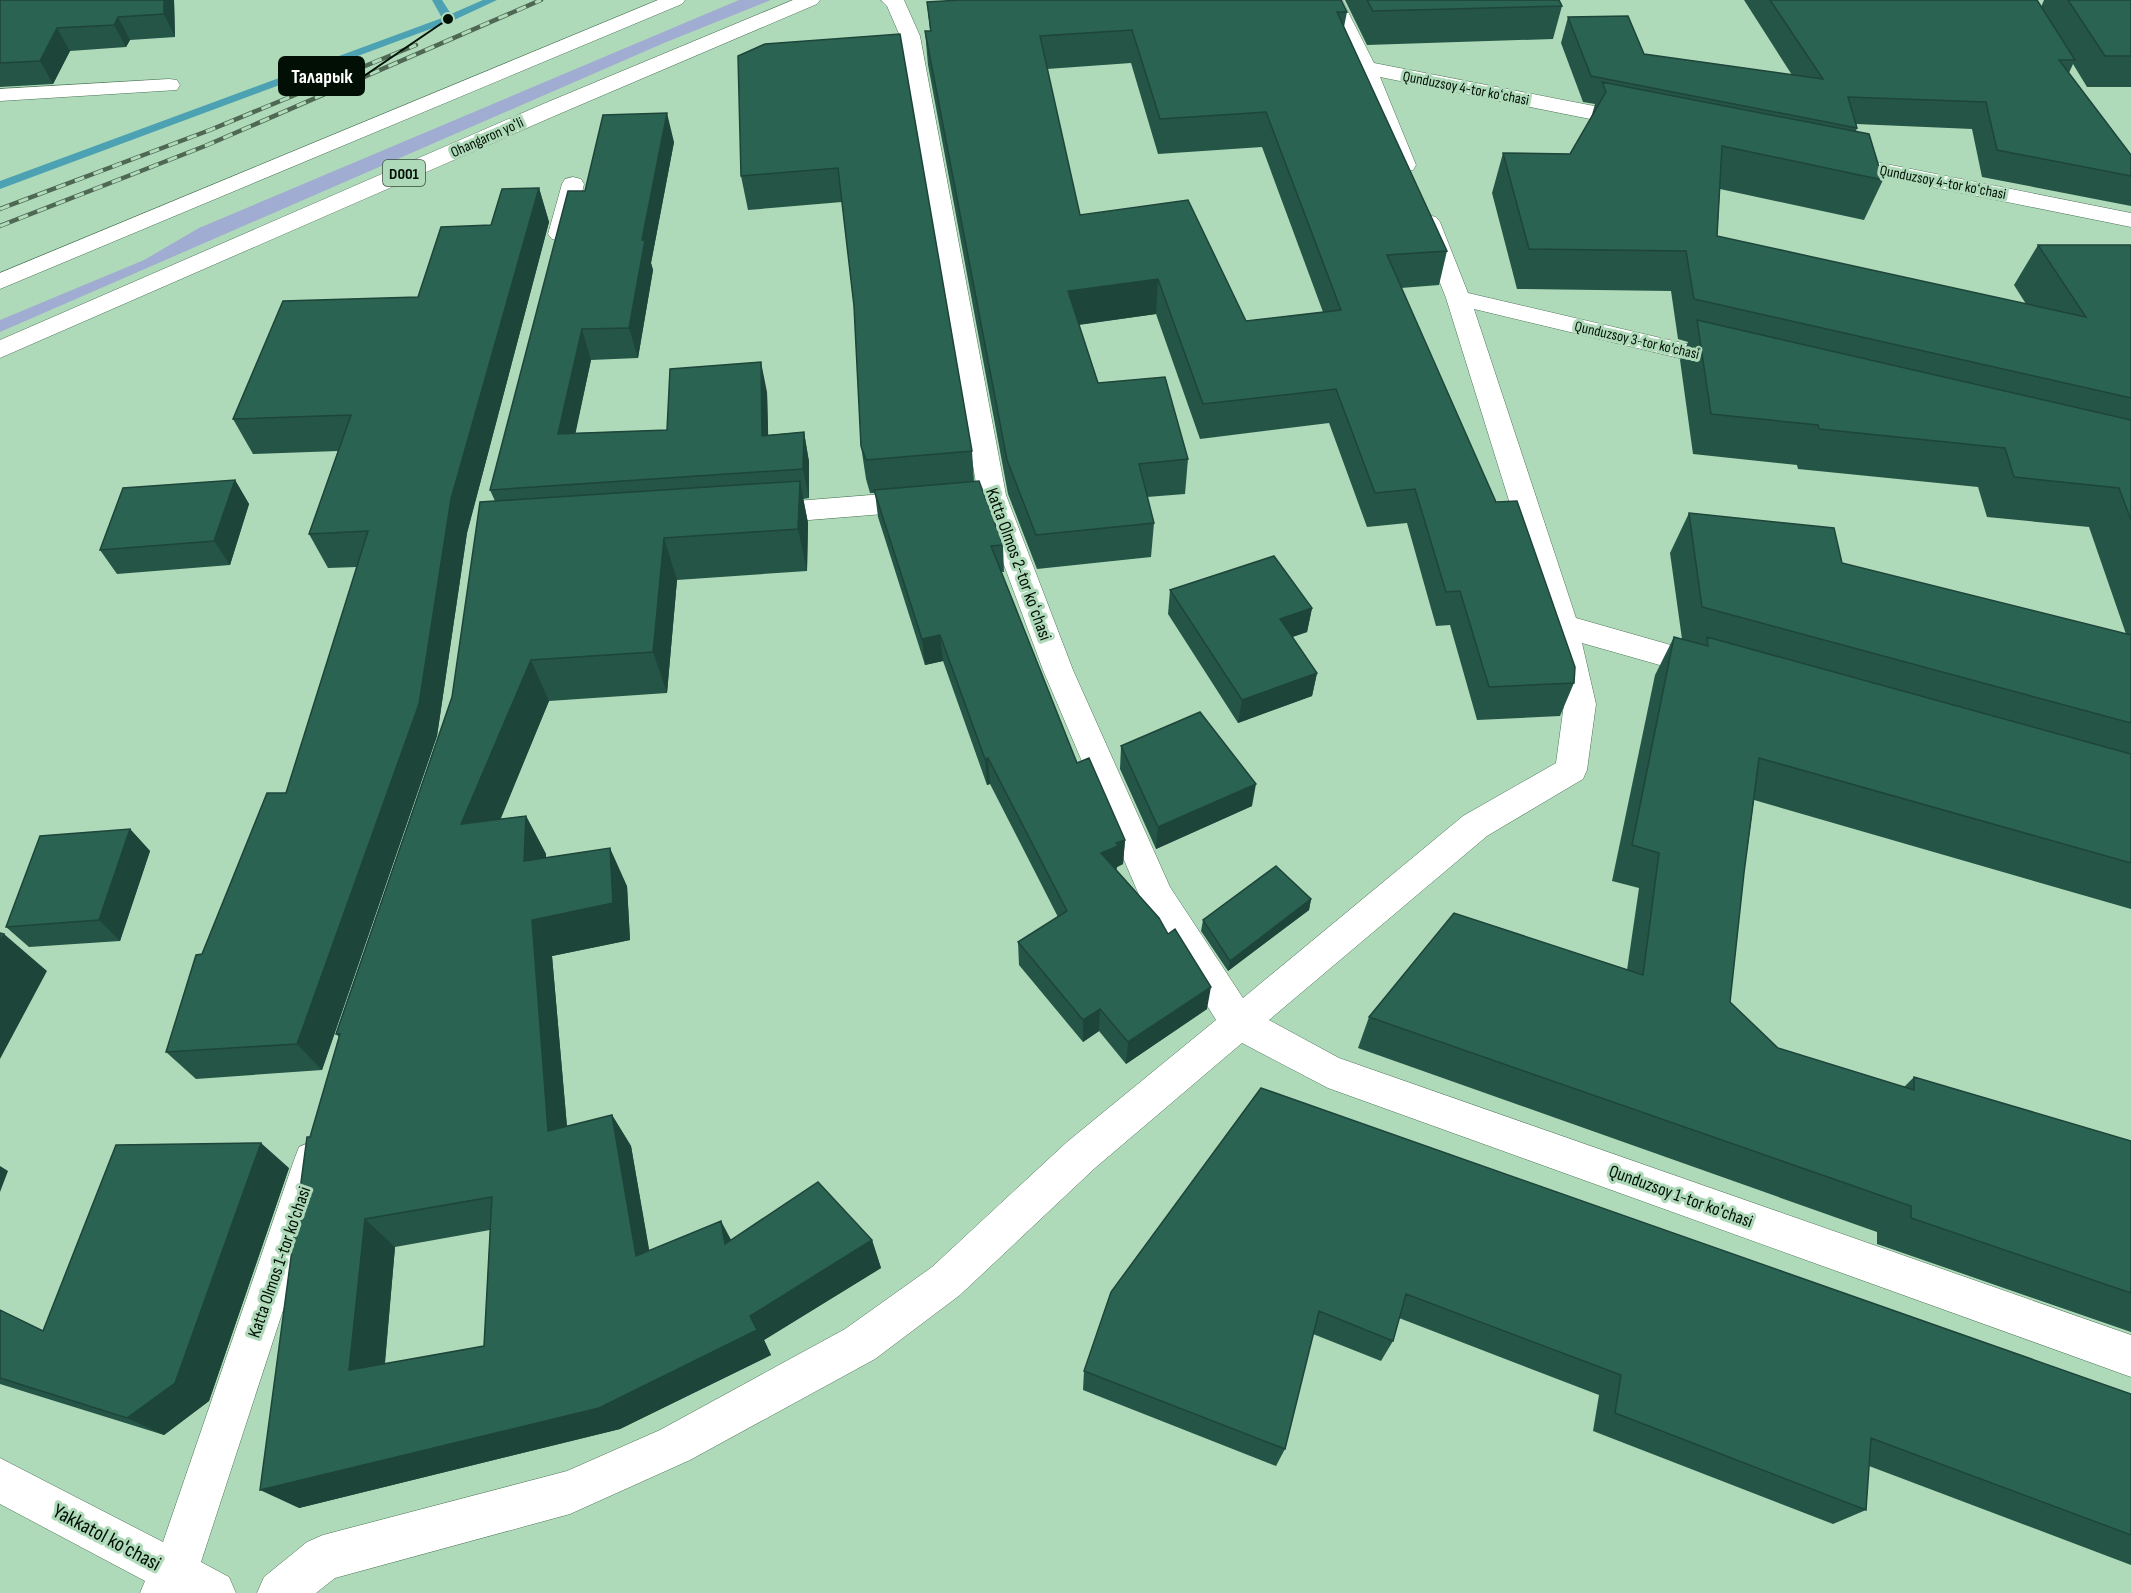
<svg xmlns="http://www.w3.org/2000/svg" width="2131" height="1593" viewBox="0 0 2131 1593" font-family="'Sofia Sans Condensed',sans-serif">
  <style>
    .green { fill: #a1acd2 }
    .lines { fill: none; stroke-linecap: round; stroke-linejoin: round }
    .stream { fill: #4ca2b3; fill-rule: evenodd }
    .minor-casing { stroke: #4c7456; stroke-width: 1 }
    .highway-casing { stroke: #4c7456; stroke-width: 1 }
    .minor { fill: #fff; fill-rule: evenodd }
    .highway { fill: #fff; fill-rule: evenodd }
    .rail-casing { stroke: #4e6854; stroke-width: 4.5 }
    .rail { stroke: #afdab9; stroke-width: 3; stroke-dasharray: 10; stroke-linecap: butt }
    .wall { fill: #255547; fill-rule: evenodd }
    .shaded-wall { fill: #1e453a }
    .building { fill: #2b6353; stroke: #1e453a; stroke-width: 1.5; fill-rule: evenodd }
    .labels { text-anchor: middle; stroke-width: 6; stroke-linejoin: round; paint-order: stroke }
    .far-street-label { font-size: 15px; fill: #020f05; stroke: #afdab9 }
    .shield { fill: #afdab9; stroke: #364c3b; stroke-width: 1.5 }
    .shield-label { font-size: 16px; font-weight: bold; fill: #020f05 }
    .street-label { font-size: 18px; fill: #020f05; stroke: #afdab9 }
    .near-street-label { font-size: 21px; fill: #020f05; stroke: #afdab9 }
    .leader { fill: none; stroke: #020f05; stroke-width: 2 }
    .callout-dot { fill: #020f05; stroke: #afdab9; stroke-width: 2 }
    .callout { fill: #020f05; stroke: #020f05; stroke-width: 2 }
    .callout-label { font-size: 20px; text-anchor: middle; font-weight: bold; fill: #fff }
  </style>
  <rect width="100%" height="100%" fill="#afdab9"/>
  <path class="green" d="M739,0H771L664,43L0,332V320L144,260L199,228Z"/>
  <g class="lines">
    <path class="stream" d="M432,0H442L451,14L483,0H497L452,21L0,189V181L442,18Z"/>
    <defs>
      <path id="minor" d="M881,0H904L920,36L1006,495L1073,670L1170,887L1243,998L1463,816L1556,763L1564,704L1548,626L1446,298L1416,222L1420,217L1428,215L1436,217L1440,222L1468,293L1738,356L1742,362L1738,368L1729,370L1474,309L1576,618L1720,659L1724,667L1720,675L1709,679L1582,643L1596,704L1587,770L1583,779L1487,836L1269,1020L1339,1058L2131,1335V1377L1328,1088L1242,1043L1095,1168L960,1295L875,1359L690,1460L570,1514L335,1578L316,1593H257L264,1577L307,1542L323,1535L567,1471L660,1430L845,1329L932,1267L1067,1142L1216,1020L1139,895L1043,670L978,495L900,36L887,6Z
        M1322,0H1342L1374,63L1635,114L1643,116L1646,121L1643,126L1635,128L1380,77L1416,165L1413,170L1405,172L1397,170L1355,68Z
        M169,79L177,80L180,85L177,90L0,101V89Z
        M1836,154L2131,213V227L1828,166L1825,161L1828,156Z
        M573,177L581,179L584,184L572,234L568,239L560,241L552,239L548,234L562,184L565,179Z
        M921,491L931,494L935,501L931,508L921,511L760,524L750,521L746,514L750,507L760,504Z
        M313,1141L327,1147L332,1160L201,1562L229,1577L236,1593H140L145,1581L0,1504V1458L163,1542L294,1160L299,1147Z"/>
      <path id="highway" d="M658,0H685L682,4L0,289V273Z
        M793,0H820L817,4L559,114L0,358V340L543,104Z"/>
    </defs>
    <use href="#minor" class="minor-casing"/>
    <use href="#highway" class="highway-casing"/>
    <use href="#minor" class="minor"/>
    <use href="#highway" class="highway"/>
    <defs>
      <path id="rail" d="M0,209L210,130L416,45
        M0,226L205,146L541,0"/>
    </defs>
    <use href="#rail" class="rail-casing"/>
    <use href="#rail" class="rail"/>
  </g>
  <path class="wall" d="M0,0H174L175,37L130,40L126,47L70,51L53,84L0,87Z
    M1345,0H1559L1562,6L1553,39L1367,45Z
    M1744,0H2037L2041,7L2044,0H2131V87H2087L2073,64L2069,73L2131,155V206L1982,177L1972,129L1856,124L1857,128L1856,131L1883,180L1864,220L1720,189L1717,236L2026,304L2014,285L2038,245H2131V909L1754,800L1744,873L1730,1002L1778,1048L1904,1087L1914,1077L2131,1141V1332L1877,1244V1232L1358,1048L1369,1017L1627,970L1639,888L1612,881L1655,675L1674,637L1682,639L1670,553L1689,513L1842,563L2126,634L2089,527L1987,517L1978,487L1798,469L1797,465L1693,454L1680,360L1688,342L1678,339L1671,291L1517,289L1492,193L1503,153L1570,154L1591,118L1595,104L1583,102L1561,43L1568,17L1644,54L1792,75Z
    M927,2L1347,12L1344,27L1447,251L1439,285L1401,288L1574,683L1560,716L1477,720L1450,625L1436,626L1407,523L1367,527L1329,423L1200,439L1156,314L1079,325L1098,383L1188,459L1185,494L1147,497L1154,523L1151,557L1037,569L1008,494L928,65L925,31H930ZM1131,63L1158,154L1262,147L1323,312L1246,321L1080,215L1047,69Z
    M900,34L972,451L974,481L1003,545L1004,572H1001L1077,763L1125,840L1123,864L1117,867L1116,870L1207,1009L1126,1064L1099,1031L1083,1042L1019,965L1018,942L1058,917L990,784L987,785L943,661L925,665L878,517L875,493H870L866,479L861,446L854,306L842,202L748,210L741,176Z
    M674,142L651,263L653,270L638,358L591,360L575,433L667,430L767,392L768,435L804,432L809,462V498L803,499L808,523L807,571L677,580L667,693L549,701L500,819L526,816L546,854V858L627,886L630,940L552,956L567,1126L612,1115L631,1146L649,1251L731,1240H872L881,1268L764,1340L771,1355L620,1429L299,1508L310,1137L339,1037L336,1034L452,697L495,501L490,490L585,191ZM490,1230L484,1346L385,1364L395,1247Z
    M539,188L549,222L467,533L437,736L322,1070L196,1079L166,1052L202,954L286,793L357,567L328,568L309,534L338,451L253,454L233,419L418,297L491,225Z
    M235,480L249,504L230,565L117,574L100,550Z
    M1170,590L1312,608L1307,632L1292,637L1317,673L1312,696L1238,723L1168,614Z
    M1121,746L1252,806L1156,849L1120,769Z
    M130,829L150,851L120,941L29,947L6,927Z
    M1311,899L1309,910L1228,971L1201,931L1203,920Z
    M1261,1088L2131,1394V1565L1869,1466L1866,1510L1833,1524L1593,1431L1599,1395L1399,1318L1393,1341L1381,1361L1313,1334L1285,1449L1276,1466L1083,1390L1084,1371Z
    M289,1168L209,1401L164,1435L0,1384V1310L43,1331Z"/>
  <path class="shaded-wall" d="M164,0H174L175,37L164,14Z
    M118,17L130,40L126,47L114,25Z
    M57,28L70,51L53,84L40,61Z
    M667,113L674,142L651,263L653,270L638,358L629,328L642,240Z
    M539,188L549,222L467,533L437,736L322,1070L297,1044Z
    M1158,279L1156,314L1068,326V291Z
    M582,329L591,360L569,464L558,434Z
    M761,362L767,392L769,465L762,436Z
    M804,432L809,462V498L803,469Z
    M235,480L249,504L230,565L214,541Z
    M800,481L808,523L807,571L798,529Z
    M664,538L677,580L667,693L653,652Z
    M1312,608L1307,632L1275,643L1280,619Z
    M940,635L943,661L925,665L922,639Z
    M531,660L549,701L483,862L461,824Z
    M1317,673L1312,696L1238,723L1242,700Z
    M988,758L990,784L987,785L985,759Z
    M1256,784L1252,806L1156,849L1158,827Z
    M526,816L546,854L544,898L524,861Z
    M130,829L150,851L120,941L99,920Z
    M1125,840L1123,864L1117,867L1116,871L1101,853Z
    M610,848L627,886L630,940L552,956L570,1162L548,1131L532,920Z
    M1311,899L1309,910L1228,971L1230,961Z
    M4,934L47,971L0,1059V941Z
    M1211,987L1207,1009L1126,1064L1128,1042Z
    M1100,1009L1099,1031L1083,1042V1020Z
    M612,1115L631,1146L655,1283L636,1256Z
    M261,1143L289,1168L209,1401L164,1435L127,1418Z
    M0,1166L8,1171L0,1192Z
    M365,1219L395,1247L382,1393L349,1370Z
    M721,1221L736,1249L725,1244Z
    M872,1240L881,1268L764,1340L771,1355L620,1429L299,1508L260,1490L750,1316Z"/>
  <path class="building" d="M0,0H164V14L118,17L114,25L57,28L40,61L0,63Z
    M960,0H1341L1347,12H1337L1447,251L1387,255L1496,502L1517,501L1575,667L1574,683L1489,687L1460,591L1446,592L1415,489L1375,493L1336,389L1203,404L1158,279L1068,291L1098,383L1165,377L1188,459L1139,464L1154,523L1036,535L1007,460L925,31H931L927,2ZM1132,30L1160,119L1266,112L1341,310L1246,321L1188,200L1080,215L1040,36Z
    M1367,0H1559L1562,6L1373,11Z
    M1770,0H2037L2075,60H2059L2131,155V176L1997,150L1986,102L1848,97L1857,128L1591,76L1568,17L1628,16L1644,54L1823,79Z
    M2068,0H2131V56H2105Z
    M900,34L972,451L866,460L861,446L854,306L838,168L741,176L738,56L765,44Z
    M1602,82L1869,134L1883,180L1722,146L1717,236L2086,317L2038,245H2131V398L1694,299L1686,251L1529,249L1503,153L1570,154L1606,92Z
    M667,113L642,240H645L629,328L582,329L558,434L667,430L670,369L761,362L762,436L804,432L803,469L490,490L568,191H585L603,115Z
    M539,188L451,499L419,704L297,1044L166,1052L196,955L202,954L267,793H286L368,531L309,534L351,415L233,419L283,301L418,297L441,227L491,225L502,189Z
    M1697,320L2131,420V520L2119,488L2014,477L2005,448L1819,429L1818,425L1711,414Z
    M235,480L214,541L100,550L123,488Z
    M800,481L798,529L664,538L653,652L531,660L461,824L526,816L524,861L610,848L613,903L532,920L548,1131L612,1115L636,1256L721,1221L725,1244L818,1182L872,1240L750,1316L757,1330L599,1408L260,1490L307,1137H310L340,1034H336L452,697L480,502ZM492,1197L484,1346L349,1370L365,1219Z
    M979,481L1003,545L991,546L1077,763L1089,758L1125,840L1116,843L1118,846L1101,853L1159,918L1168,934L1175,929L1211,987L1128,1042L1100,1009L1083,1020L1018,942L1067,911L988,758L985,759L940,635L922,639L874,490Z
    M1689,513L1834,528L1842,563L2131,635V723L1702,607Z
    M1274,556L1312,608L1280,619L1317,673L1242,700L1170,590Z
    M1674,637L1708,646L1707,637L2131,754V863L1759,758L1744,873L1730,1002L1778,1048L1914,1090V1077L2131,1141V1293L1911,1218V1206L1369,1017L1454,913L1643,975L1659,853L1632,845Z
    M1200,712L1256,784L1158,827L1121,746Z
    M130,829L99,920L6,927L40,836Z
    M1276,866L1311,899L1230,961L1203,920Z
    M0,933L4,934L0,941Z
    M1261,1088L2131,1394V1535L1871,1438L1866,1510L1615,1413L1621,1375L1406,1294L1393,1341L1319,1311L1285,1449L1084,1371L1111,1292Z
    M261,1143L175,1383L127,1418L0,1378V1310L43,1331L116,1145Z"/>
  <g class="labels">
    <g class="far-street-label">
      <text transform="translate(1466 88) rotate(11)" y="5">Qunduzsoy 4-tor koʻchasi</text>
      <text transform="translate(487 137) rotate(-24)" y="5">Ohangaron yoʻli</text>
      <text transform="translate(1943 182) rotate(11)" y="5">Qunduzsoy 4-tor koʻchasi</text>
      <text transform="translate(1637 340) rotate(13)" y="5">Qunduzsoy 3-tor ko'chasi</text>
    </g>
    <rect class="shield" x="383" y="160" width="42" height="26" rx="4.5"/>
    <g class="shield-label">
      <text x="404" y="179">D001</text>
    </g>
    <g class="street-label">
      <text transform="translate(1019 564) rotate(70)" y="6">Katta Olmos 2-tor koʻchasi</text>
      <text transform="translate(1681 1196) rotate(20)" y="6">Qunduzsoy 1-tor ko'chasi</text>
      <text transform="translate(279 1262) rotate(-71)" y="6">Katta Olmos 1-tor ko'chasi</text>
    </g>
    <g class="near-street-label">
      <text transform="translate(107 1537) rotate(28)" y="7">Yakkatol ko'chasi</text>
    </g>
  </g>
  <path class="leader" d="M448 19L364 76"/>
  <circle class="callout-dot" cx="448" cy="19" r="6"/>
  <rect class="callout" x="279" y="57" width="85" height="38" rx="6"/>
  <g class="callout-label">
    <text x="322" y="83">Таларык</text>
  </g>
</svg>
